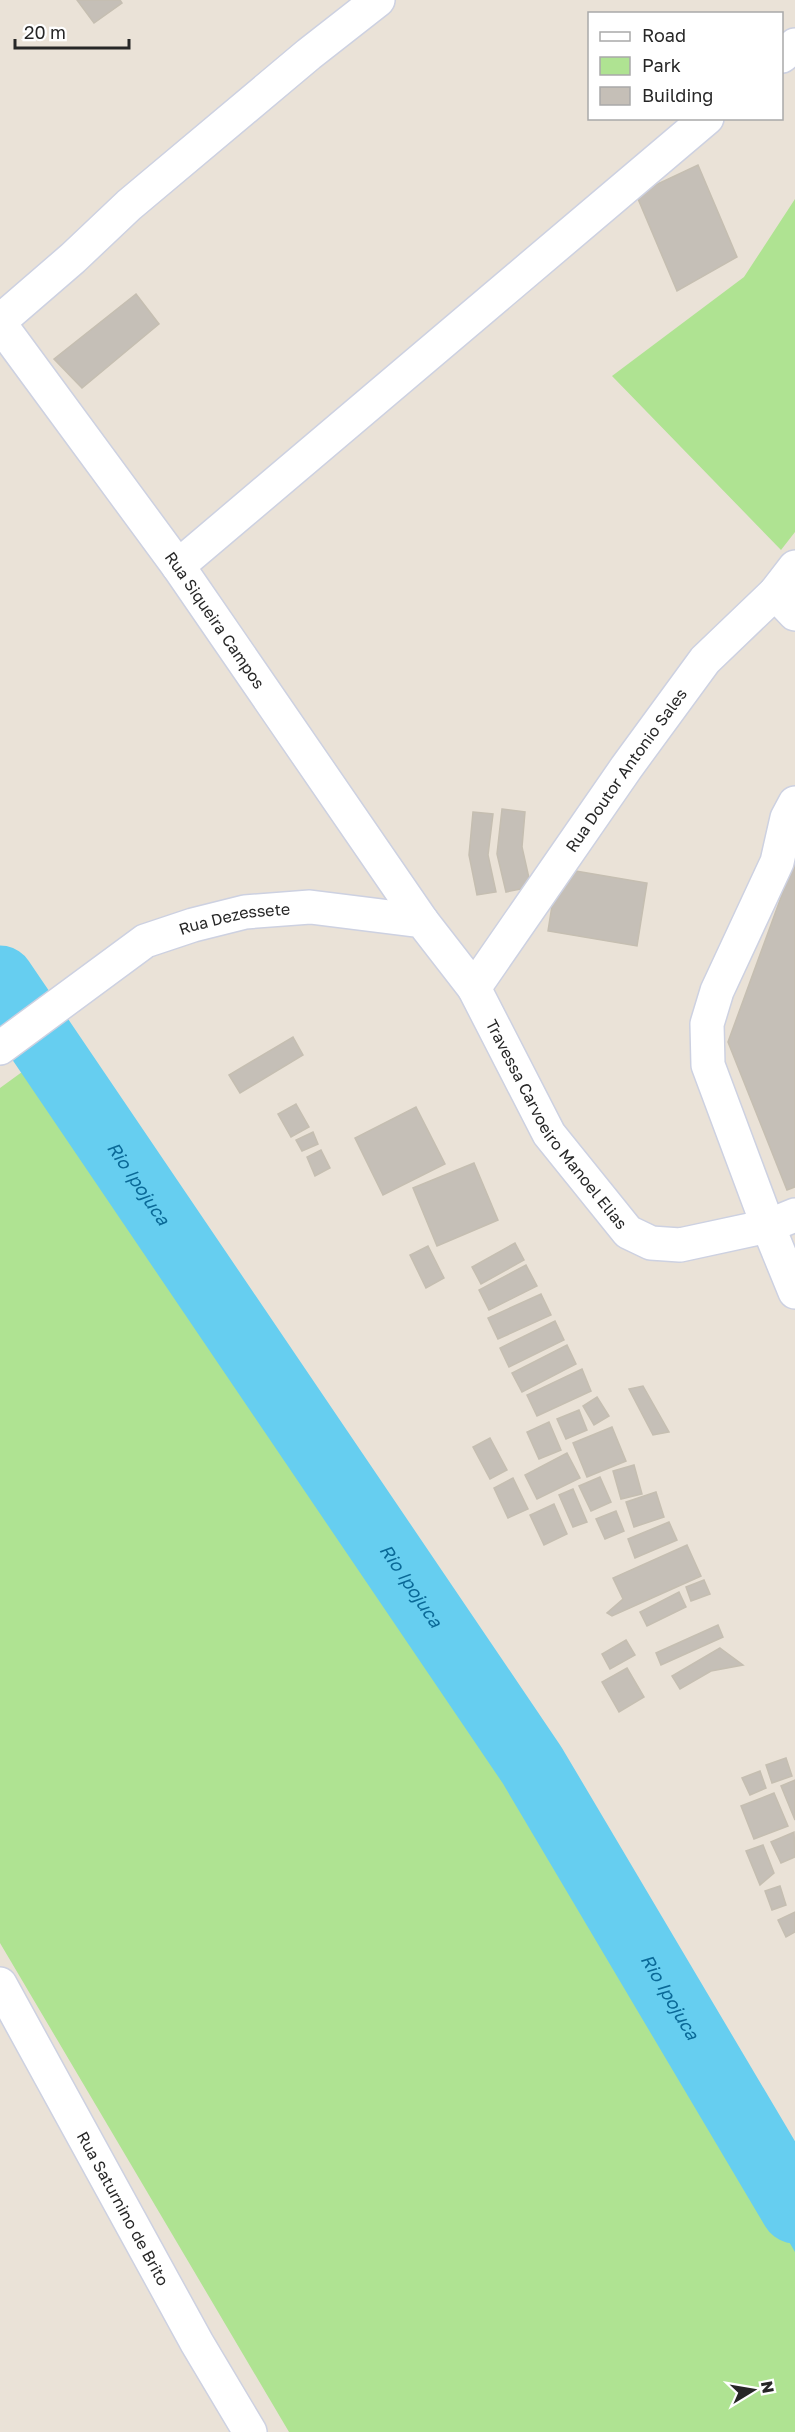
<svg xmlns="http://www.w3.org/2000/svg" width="795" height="2432" viewBox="0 0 795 2432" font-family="'Golos Text',sans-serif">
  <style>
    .green { fill: #afe392 }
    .water { fill: #66cef0 }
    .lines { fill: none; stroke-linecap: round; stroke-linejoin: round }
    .river { stroke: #66cef0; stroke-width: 69 }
    .building { fill: #c5bfb7; stroke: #c5beb1; stroke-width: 1.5 }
    .street-casing { stroke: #cdd1e1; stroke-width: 36 }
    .secondary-casing { stroke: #cdd1e1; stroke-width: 36 }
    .street { stroke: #fff; stroke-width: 33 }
    .secondary { stroke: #fff; stroke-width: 33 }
    .labels { text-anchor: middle; stroke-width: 6; stroke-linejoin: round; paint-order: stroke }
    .street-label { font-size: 16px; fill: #272727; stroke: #fff }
    .water-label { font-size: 18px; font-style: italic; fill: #0a6997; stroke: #fff }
  </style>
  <rect width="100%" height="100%" fill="#eae2d7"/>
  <path class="green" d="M795,199V532L781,550L612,376L744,277Z
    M61,1070L319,1450L755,2184L795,2245V2432H289L0,1943V1088L22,1072Z"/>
  <path class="water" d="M778,2138L795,2158V2252L729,2139Z"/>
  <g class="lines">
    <path class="river" id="s1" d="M0,980L532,1765L795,2209"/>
  </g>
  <path class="building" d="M77,0H120L122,3L94,23Z
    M698,165L737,257L677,291L636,194Z
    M136,294L159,324L82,388L54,359Z
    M502,809L525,812L522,847L531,887L506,892L497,854Z
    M473,812L493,814L488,855L496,892L477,895L469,855Z
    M795,859V1187L787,1190L728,1042Z
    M558,868L647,883L637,946L548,931Z
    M293,1037L303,1055L240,1093L229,1075Z
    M296,1104L309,1127L291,1137L278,1114Z
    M416,1107L445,1164L383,1195L355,1138Z
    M313,1132L318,1144L302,1151L296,1140Z
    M321,1150L330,1168L315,1176L307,1157Z
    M474,1163L498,1220L437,1246L413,1188Z
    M515,1243L524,1260L481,1284L472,1267Z
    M428,1246L444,1278L426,1288L410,1255Z
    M526,1265L537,1286L489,1310L479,1290Z
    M541,1294L551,1315L498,1339L488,1318Z
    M555,1321L564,1340L509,1367L500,1348Z
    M567,1345L576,1364L522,1392L512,1373Z
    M582,1369L591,1391L537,1416L527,1395Z
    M643,1386L669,1432L653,1435L629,1389Z
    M597,1397L609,1416L594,1425L583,1406Z
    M579,1410L587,1430L566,1439L557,1419Z
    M549,1422L561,1450L539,1459L527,1432Z
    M612,1427L626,1461L587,1477L573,1443Z
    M490,1438L507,1470L490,1479L473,1447Z
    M567,1453L580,1478L537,1499L525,1475Z
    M634,1465L642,1494L621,1499L613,1471Z
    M600,1477L611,1502L591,1511L579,1486Z
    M513,1478L528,1509L508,1518L494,1488Z
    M573,1489L587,1522L573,1527L559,1495Z
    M656,1492L664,1517L634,1527L626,1502Z
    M554,1504L567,1534L544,1545L530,1515Z
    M616,1511L624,1531L605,1539L596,1519Z
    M669,1522L677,1540L635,1558L628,1539Z
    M687,1545L701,1576L612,1616L607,1613L623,1599L613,1578Z
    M704,1580L710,1594L691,1601L686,1587Z
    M679,1592L686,1607L647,1626L640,1612Z
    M718,1625L723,1637L661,1665L656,1653Z
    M626,1640L635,1655L610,1669L602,1654Z
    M720,1648L743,1665L711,1671L680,1689L672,1676Z
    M627,1668L644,1697L619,1712L602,1682Z
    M786,1758L792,1776L772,1783L766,1765Z
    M760,1771L766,1788L750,1795L742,1778Z
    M795,1780V1820L781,1786Z
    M774,1793L788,1826L754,1839L741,1806Z
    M794,1832L795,1857L781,1863L771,1842Z
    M763,1845L774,1873L760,1885L746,1851Z
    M780,1886L786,1905L772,1910L765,1891Z
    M795,1912V1932L786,1937L778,1920Z"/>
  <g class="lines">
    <defs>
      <g id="street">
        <path d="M782,56L795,45"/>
        <path d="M0,321L73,258L129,205L309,54L378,0"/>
        <path id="s2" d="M0,324L178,566L422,921"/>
        <path d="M178,566L707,118"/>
        <path d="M775,593L795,614"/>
        <path d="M795,803L787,818L777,862L717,991L707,1024L708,1065L768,1226L795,1292"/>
        <path id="s3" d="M474,988L549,1134L628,1232L651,1243L680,1245L768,1226L795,1215"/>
        <path id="s4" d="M0,1984L197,2343L250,2432"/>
      </g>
      <g id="secondary">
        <path id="s5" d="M0,1048L145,941L193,925L245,912L310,907L422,921L474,988L626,768L705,660L775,593L795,567"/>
      </g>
    </defs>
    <use href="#street" class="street-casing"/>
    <use href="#secondary" class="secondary-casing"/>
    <use href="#street" class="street"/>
    <use href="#secondary" class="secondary"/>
  </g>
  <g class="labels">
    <g class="street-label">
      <text dy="6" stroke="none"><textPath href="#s2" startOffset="366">Rua Siqueira Campos</textPath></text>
      <text dy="6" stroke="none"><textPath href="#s5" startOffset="813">Rua Doutor Antonio Sales</textPath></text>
      <text dy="6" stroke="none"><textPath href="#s5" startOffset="273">Rua Dezessete</textPath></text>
      <text dy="6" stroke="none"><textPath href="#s3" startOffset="160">Travessa Carvoeiro Manoel Elias</textPath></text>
      <text dy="6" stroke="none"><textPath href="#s4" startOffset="256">Rua Saturnino de Brito</textPath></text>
    </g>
    <g class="water-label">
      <text dy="6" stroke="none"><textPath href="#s1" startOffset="246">Rio Ipojuca</textPath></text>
      <text dy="6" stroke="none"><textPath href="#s1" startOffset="732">Rio Ipojuca</textPath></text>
      <text dy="6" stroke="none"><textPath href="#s1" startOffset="1218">Rio Ipojuca</textPath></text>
    </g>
  </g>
  <rect x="588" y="12" width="195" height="108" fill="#ffffff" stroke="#a9a9a9" stroke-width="1.5"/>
  <rect x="600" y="32" width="30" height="9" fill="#ffffff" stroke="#a9a9a9" stroke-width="1.5"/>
  <text x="642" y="42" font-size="18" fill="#272727">Road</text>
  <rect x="600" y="57" width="30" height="18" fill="#afe392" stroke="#a9a9a9" stroke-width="1.5"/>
  <text x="642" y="72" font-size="18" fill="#272727">Park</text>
  <rect x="600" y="87" width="30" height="18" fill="#c5bfb7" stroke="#a9a9a9" stroke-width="1.5"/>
  <text x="642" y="102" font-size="18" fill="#272727">Building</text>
  <g transform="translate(753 2390) rotate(79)" stroke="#ffffff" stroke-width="4.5" paint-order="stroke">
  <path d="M0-4.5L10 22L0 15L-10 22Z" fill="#272727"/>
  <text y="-9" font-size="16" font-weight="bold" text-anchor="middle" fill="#272727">N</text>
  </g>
  <path d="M15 39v9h114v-9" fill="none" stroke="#272727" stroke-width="3"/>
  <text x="24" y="39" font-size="18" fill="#272727" stroke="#ffffff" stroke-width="4.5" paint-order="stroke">20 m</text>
</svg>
